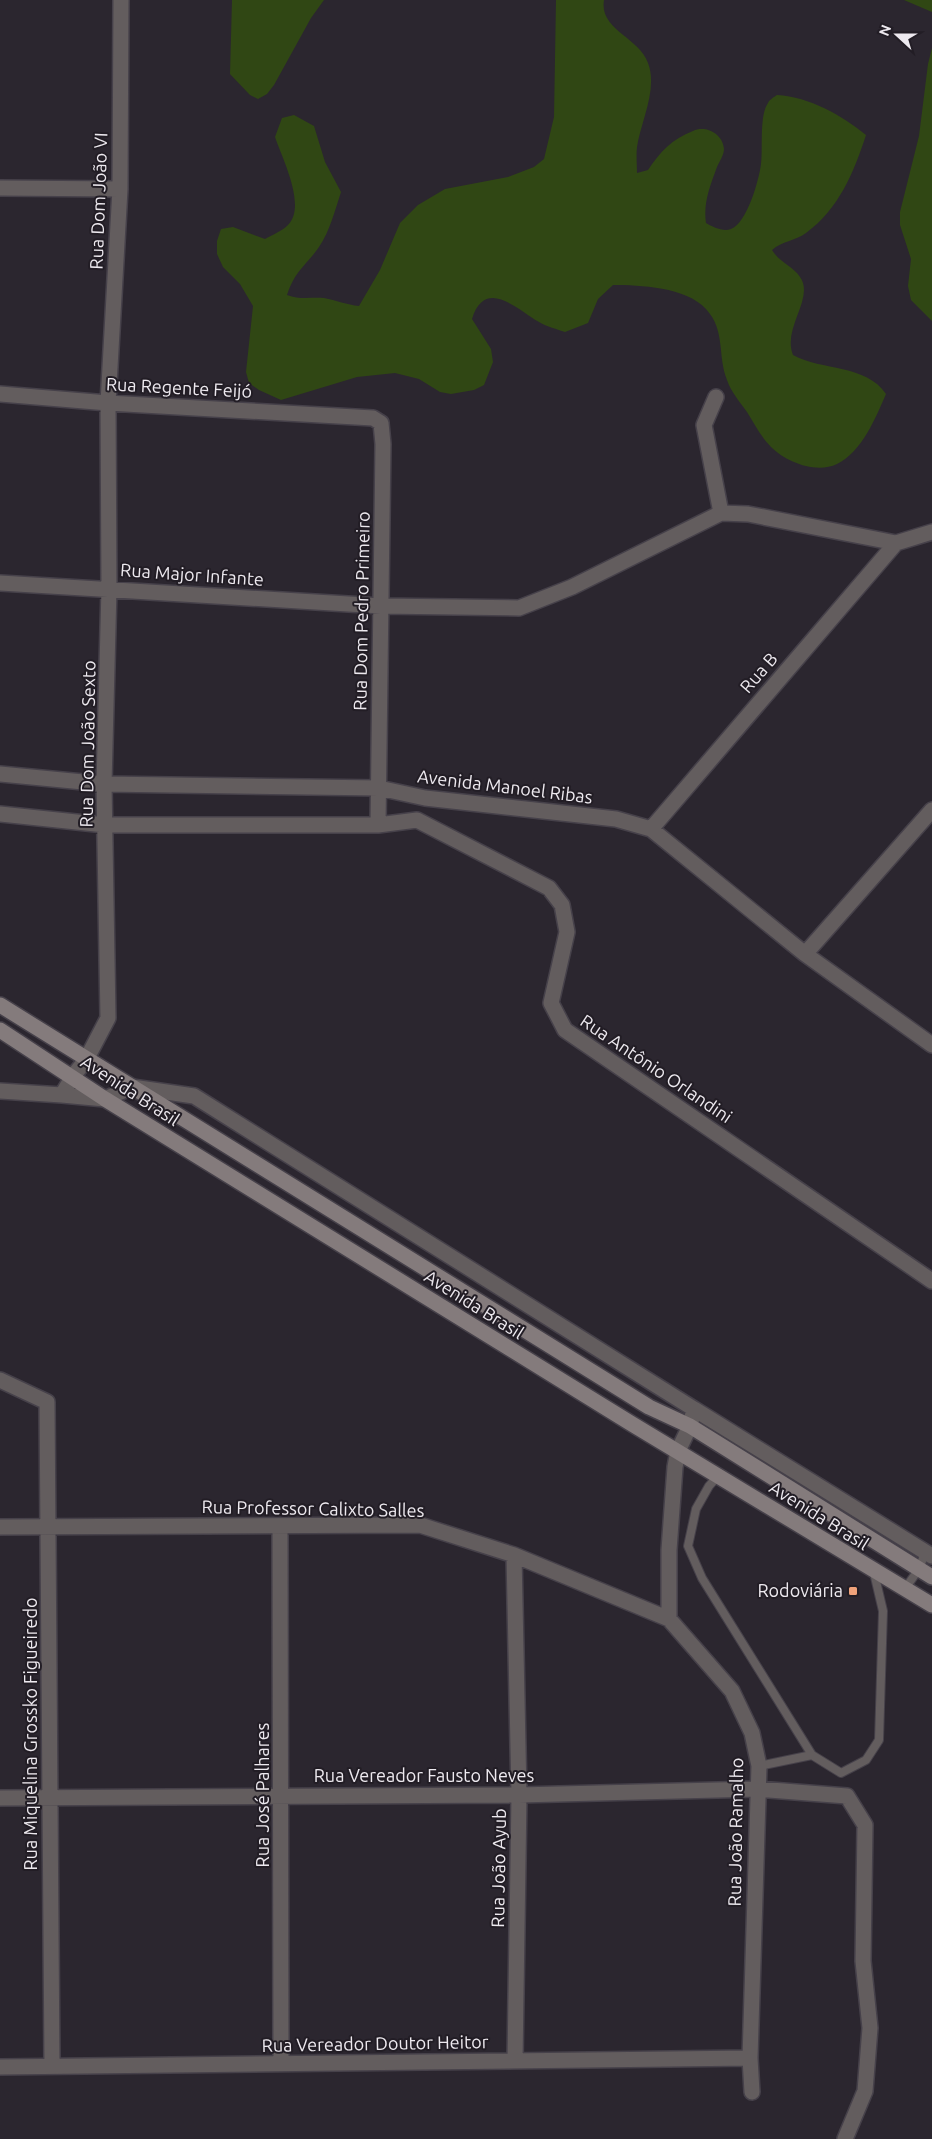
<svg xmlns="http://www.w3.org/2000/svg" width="932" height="2139" viewBox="0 0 932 2139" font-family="Ubuntu,sans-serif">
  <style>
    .green { fill: #304714 }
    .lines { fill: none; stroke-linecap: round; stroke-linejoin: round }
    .lane-casing { stroke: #46414a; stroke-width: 10 }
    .street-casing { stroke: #46414a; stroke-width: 18 }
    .secondary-casing { stroke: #46414a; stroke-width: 18 }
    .lane { stroke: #635d5e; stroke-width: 8 }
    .street { stroke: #635d5e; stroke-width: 15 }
    .secondary { stroke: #847b7c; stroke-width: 15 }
    .poi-dot { fill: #f0a27a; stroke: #221d25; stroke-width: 2 }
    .labels { text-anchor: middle; stroke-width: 4; stroke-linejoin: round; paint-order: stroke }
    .street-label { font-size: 18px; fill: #ede9ef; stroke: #221d25 }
    .poi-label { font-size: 18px; fill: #ede9ef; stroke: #221d25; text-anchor: end }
  </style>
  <rect width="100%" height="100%" fill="#2b262f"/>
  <path class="green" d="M232,0H324L311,18L274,85L267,94L258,99L250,95L230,74Z
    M556,0H604C599,30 639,37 648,63C658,89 641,121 637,147C636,155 637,165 637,173L648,170C660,152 672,139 693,131C706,125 723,134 724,149C724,155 719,162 717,167C710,186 703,203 706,223C713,227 723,232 731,229C747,223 759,180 761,164C763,148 759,116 768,103C769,100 774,97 777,95C810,97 841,115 866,135C854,172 839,209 806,233C795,241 782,241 772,250C780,263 793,266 800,277C815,298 782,328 793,355C822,371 866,364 886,394C876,417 862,452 837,464C816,474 786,462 771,447C761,437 754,423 747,412C740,402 731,392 727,380C717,355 726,331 706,309C686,287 640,285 613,285L598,299L588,323L565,332C557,329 547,327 539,322C517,309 485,277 472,319L491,349L493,362L484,385L474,390L451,394L440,392L419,379L395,373L357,377L281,400L259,390L249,383L246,372L253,306L240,284L223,267L217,254V241L221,229L233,227L265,239C272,235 282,231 288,225C307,206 282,158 275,137L282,118L294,115L314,126L325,162L341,192C335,210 330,231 319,247C305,267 296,269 287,295C300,300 311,297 324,298C336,300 347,305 359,306L380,270L400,223L418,205L445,189L508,177L534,167L544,159L554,117Z
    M904,0H932V12Z
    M932,48V321L911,300L908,286L911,259L900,225V212L919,136L928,64Z"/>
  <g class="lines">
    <defs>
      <path id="lane" d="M718,1476L709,1486L696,1509L688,1546L702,1578L812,1755L841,1773L866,1760L879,1740L883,1611L875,1577
        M904,1590L919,1569L925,1553
        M759,1766L812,1755"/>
      <path id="street" d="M0,188L120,189
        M0,394L108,403L373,418L381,423L383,444L378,825
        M721,513L748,514L896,543L932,532
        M0,583L381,606L519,608L572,587L721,513L704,425L716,397
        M0,774L104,784L379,788L425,798L616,819L651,829L805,954L932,1045
        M0,814L105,825H378L417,820L549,888L562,905L567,932L551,1003L565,1030L932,1281
        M651,829L896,543
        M805,954L932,810
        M0,1091L62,1095L73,1076L86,1060L108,1018L104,784L109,588L108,403L120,189L121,0
        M62,1095L105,1099L132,1087L194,1096L694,1409L690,1426L678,1451L675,1467L669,1550V1619L732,1691L752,1733L759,1766L750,2058L752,2092
        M0,1380L47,1402L52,2066
        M694,1409L932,1556
        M280,1526L281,2064
        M0,1527L420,1525L514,1555L669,1619
        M514,1555L519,1795L515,2061
        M0,1798L519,1795L757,1789L847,1796L865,1825L863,1961L870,2028L865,2091L845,2139
        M0,2067L750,2058"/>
      <path id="secondary" d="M0,1005L649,1407L690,1426L932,1577
        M0,1030L105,1099L632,1424L932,1605"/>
    </defs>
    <use href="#lane" class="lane-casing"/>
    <use href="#street" class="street-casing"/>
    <use href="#secondary" class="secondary-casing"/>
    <use href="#lane" class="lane"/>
    <use href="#street" class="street"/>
    <use href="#secondary" class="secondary"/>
  </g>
  <rect class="poi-dot" x="848" y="1586" width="10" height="10" rx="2.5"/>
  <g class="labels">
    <g class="street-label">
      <text transform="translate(99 201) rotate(-88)" y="6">Rua Dom João VI</text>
      <text transform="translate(179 388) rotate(3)" y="6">Rua Regente Feijó</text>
      <text transform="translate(192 575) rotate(4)" y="6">Rua Major Infante</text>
      <text transform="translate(362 611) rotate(-89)" y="6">Rua Dom Pedro Primeiro</text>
      <text transform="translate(759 673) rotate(-49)" y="6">Rua B</text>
      <text transform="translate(88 744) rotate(-89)" y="6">Rua Dom João Sexto</text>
      <text transform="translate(505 787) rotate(7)" y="6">Avenida Manoel Ribas</text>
      <text transform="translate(656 1069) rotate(34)" y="6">Rua Antônio Orlandini</text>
      <text transform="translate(130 1091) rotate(33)" y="6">Avenida Brasil</text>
      <text transform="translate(474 1305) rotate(32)" y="6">Avenida Brasil</text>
      <text transform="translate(313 1509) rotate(1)" y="6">Rua Professor Calixto Salles</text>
      <text transform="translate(819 1516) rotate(32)" y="6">Avenida Brasil</text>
      <text transform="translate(31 1734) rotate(-90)" y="6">Rua Miquelina Grossko Figueiredo</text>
      <text x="424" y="1782">Rua Vereador Fausto Neves</text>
      <text transform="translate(263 1795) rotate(-90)" y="6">Rua José Palhares</text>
      <text transform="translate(736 1832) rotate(-89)" y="6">Rua João Ramalho</text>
      <text transform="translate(499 1868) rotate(-89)" y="6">Rua João Ayub</text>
      <text transform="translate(375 2044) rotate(-1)" y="6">Rua Vereador Doutor Heitor</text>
    </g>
    <g class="poi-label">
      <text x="843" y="1597">Rodoviária</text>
    </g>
  </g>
  <g transform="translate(897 35) rotate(291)" stroke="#221d25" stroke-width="4" paint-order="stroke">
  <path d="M0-4L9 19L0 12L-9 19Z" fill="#ede9ef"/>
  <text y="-8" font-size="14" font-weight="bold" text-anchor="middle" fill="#ede9ef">N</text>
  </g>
</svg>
